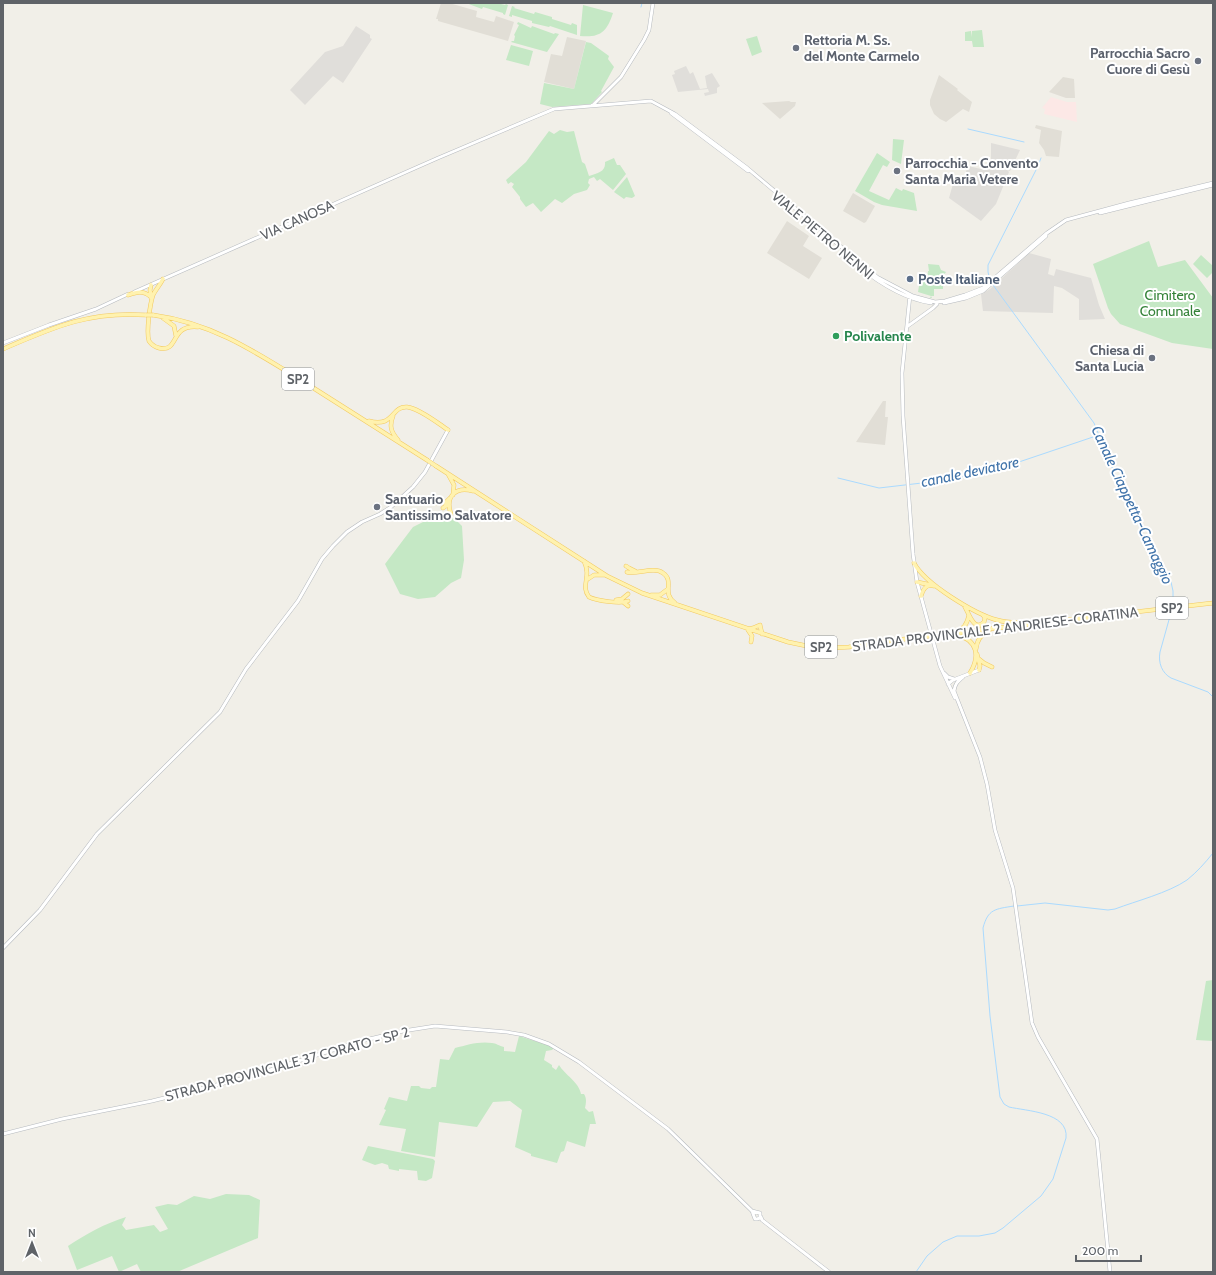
<svg xmlns="http://www.w3.org/2000/svg" width="1216" height="1275" viewBox="0 0 1216 1275" font-family="Cabin,sans-serif">
  <style>
    .industrial { fill: #e0deda }
    .education { fill: #e1ded6 }
    .medical { fill: #fce8e6 }
    .green { fill: #c5e8c5 }
    .lines { fill: none; stroke-linecap: round; stroke-linejoin: round }
    .stream { stroke: #aadaff; stroke-width: 1 }
    .secondary-casing { stroke: #b6babf; stroke-width: 4 }
    .primary-casing { stroke: #f2c960; stroke-width: 4.5 }
    .secondary { stroke: #fff; stroke-width: 3 }
    .primary { stroke: #fff2af; stroke-width: 3.5 }
    .primary-bridge-casing { stroke: #f2c960; stroke-width: 4.5; stroke-linecap: butt }
    .primary-bridge { stroke: #fff2af; stroke-width: 3.5 }
    .worship-dot { fill: #6b7280; stroke: #fff; stroke-width: 1.5 }
    .service-dot { fill: #5c6f8a; stroke: #fff; stroke-width: 1.5 }
    .leisure-dot { fill: #2e9e5b; stroke: #fff; stroke-width: 1.5 }
    .labels { text-anchor: middle; stroke-width: 4; stroke-linejoin: round; paint-order: stroke }
    .shield { fill: #fff; stroke: #8f9295; stroke-width: 1 }
    .shield-label { font-size: 13px; font-weight: bold; fill: #5f6368 }
    .worship-label { font-size: 14px; font-weight: bold; fill: #5b616d; stroke: #fff; text-anchor: start }
    .street-label { font-size: 14px; fill: #5f6368; stroke: #fff }
    .service-label { font-size: 14px; font-weight: bold; fill: #4e5e75; stroke: #fff; text-anchor: start }
    .park-label { font-size: 14px; fill: #348238; stroke: #fff }
    .leisure-label { font-size: 14px; font-weight: bold; fill: #27864d; stroke: #fff; text-anchor: start }
    .water-label { font-size: 15px; font-style: italic; fill: #4174aa; stroke: #fff }
  </style>
  <rect width="100%" height="100%" fill="#f1efe8"/>
  <path class="industrial" d="M356,26L370,35V38L372,39L343,83L333,76L305,105L290,90L325,52L343,46Z
    M686,66L690,74L693,72L700,89L707,88L705,76L712,73L720,86L717,88V93L705,96L704,93L709,92L708,89L678,92L672,75L675,74L674,71Z
    M991,143L1020,150L1010,171L1007,170L1009,172L996,204L981,221L949,198L955,177L963,180L968,166L981,169L982,165L999,168L991,166Z
    M1029,253L1051,259L1048,274L1054,276L1056,269L1091,278L1099,305L1105,319L1079,320V299L1062,288L1054,286L1053,313L983,311L981,294L990,289Z"/>
  <path class="education" d="M441,3H449L477,11L476,17L494,22L496,16L514,22L508,41L438,21V19H436Z
    M567,37L586,41L574,89L544,82L551,54L562,56Z
    M939,75L958,89L957,90L972,102L969,112L963,109L946,122L940,119L934,114L930,105V100Z
    M1063,77L1074,79L1075,98H1066L1049,92Z
    M789,101L791,102H796L795,106L780,119L762,103Z
    M1036,125L1062,131L1059,157L1046,156L1044,150L1039,143L1041,130L1035,128Z
    M853,193L875,206L866,222L864,223L843,211Z
    M787,221L809,236L803,246L822,258L809,279L767,253Z
    M883,401H886L885,417H888L885,445L856,442Z"/>
  <path class="medical" d="M1051,97L1067,102H1076L1077,122L1044,114L1045,109L1042,108Z"/>
  <path class="green" d="M466,3H497L505,5L506,4L508,5L505,15L503,14V13L483,7L482,9Z
    M583,5L613,13C607,32 600,38 580,36Z
    M512,6L515,7L514,8L534,14L535,12L552,17V19L571,25L572,23L577,25V35L550,26L549,27L532,23V21L512,15V17L509,16Z
    M518,22L531,28L532,26L554,34L555,33L559,34L547,52L511,42L512,41H514L515,36L514,35L519,25L517,24Z
    M982,30L984,47H973L972,41H965V32L971,31L972,37V31Z
    M757,36L762,52L752,56L746,39Z
    M586,42L591,43L609,56L608,59L614,67L601,91L602,92L591,104L552,107L540,104L544,83L574,89Z
    M511,45L533,51L529,66L506,60Z
    M560,130L567,132L574,131L582,162L585,164L589,176C598,173 606,172 605,162L614,158L617,165H620L626,174L613,190L600,179L597,181L594,177L589,179L588,183L590,185L587,190L574,194L562,203L555,199L541,212L533,203L526,207L520,199V197L512,187L514,184L511,182L508,184L506,180L526,162L549,131L554,134Z
    M893,139L904,140L901,164L892,160Z
    M877,153L890,162L887,167L883,165L869,191L889,200L896,188L902,191L903,189L914,193L917,211L882,205L874,202L855,191Z
    M627,177L635,196L632,198L626,197L624,199L614,192Z
    M1149,241L1158,267L1185,260L1213,298V349L1172,343L1120,324L1111,314L1108,308L1093,264Z
    M1201,255L1213,266V272L1207,278L1193,264Z
    M928,264L939,265L941,270L946,272L943,276V289H934V296H931L932,298H930L931,296L918,292L920,280L927,281L928,271H929Z
    M443,512L455,519L462,526L464,560L461,578L451,583L435,597L418,599L400,594L385,564L413,527Z
    M1213,980V1041L1196,1040L1206,981Z
    M519,1036L541,1043L542,1042L554,1048L552,1050L546,1051L544,1060L552,1065V1067L556,1070L559,1065C565,1075 579,1082 581,1094H584C587,1099 586,1103 585,1108L589,1112L593,1111L596,1124H590L585,1147L567,1141L564,1151L561,1152L557,1163L531,1156V1154L515,1147L522,1110L510,1101L493,1102L477,1127L439,1122L435,1157L401,1151L406,1129L379,1125L386,1110L384,1109L389,1097L407,1101L411,1086H419L421,1088L430,1089L432,1087H436L440,1059L449,1060L455,1048C467,1045 479,1041 492,1043C496,1043 499,1046 504,1047V1051L515,1052Z
    M368,1146L433,1159L435,1161L432,1178L426,1181L418,1180L417,1171L399,1169V1171L389,1169L388,1165L382,1163L375,1165L362,1160Z
    M226,1194L249,1195L260,1200L258,1238L177,1272H141L137,1264L119,1272L112,1256L77,1270L68,1246C88,1233 104,1224 126,1217L122,1225L126,1230L154,1225L160,1232L168,1229L155,1207L168,1204L177,1205L194,1196L210,1199Z"/>
  <g class="lines">
    <path class="stream" d="M641,7L642,3
      M968,129L1024,142
      M990,280L988,272V265L1038,166L1041,158
      M993,285L1094,423L1114,472L1147,543L1171,582L1173,591V606
      M838,478L879,488L939,481L967,476L1013,464L1099,435
      M1172,609L1160,652C1158,663 1162,673 1171,678L1208,692L1213,697
      M1017,906L1045,903L1108,910L1115,909C1136,901 1168,893 1187,880C1197,872 1205,863 1213,853
      M916,1272L927,1256L943,1242L957,1236H979L995,1233L1003,1228L1041,1196L1053,1179L1066,1138C1069,1112 1026,1111 1009,1107L1004,1104L1000,1097L990,1016L983,928C988,909 995,909 1014,906"/>
    <defs>
      <path id="secondary" d="M592,106L621,77L644,40L649,30L653,3
        M671,113L748,171
        M1100,213L1213,185
        M858,266C878,282 905,299 931,303
        M134,292L438,158L554,109L651,101L675,114L746,167L877,277L913,296L935,302L945,301L965,295L983,288L1047,233L1066,220L1129,203L1213,183
        M910,295L902,373L903,416L913,554L917,582L940,666L955,698
        M944,303L966,298L983,291L1046,236
        M908,326L933,308L937,304
        M3,343L49,325L96,309L128,294
        M944,673L948,677L954,679
        M963,677C957,682 955,684 954,691L980,757L987,784L995,830L1013,888L1032,1023L1038,1037L1097,1139L1110,1272
        M948,684L953,680L979,670
        M3,948L40,910L97,834L220,712L246,669L298,601L322,559L333,546L347,532L362,522L380,514L391,507L413,487L425,472L448,430
        M3,1134L62,1119L152,1101L248,1077L361,1041L403,1031L435,1026L507,1032L524,1035L549,1044L579,1062L668,1129L752,1211L755,1219H757L760,1218V1213L752,1211
        M761,1217L762,1220L829,1272"/>
      <path id="primary" d="M163,279C160,285 156,289 153,295C150,304 146,332 149,341C151,344 155,347 159,348C180,353 169,324 198,327
        M128,295C137,292 143,290 151,297
        M151,298L150,290L151,285
        M153,315C212,323 254,351 304,382C345,408 386,434 427,460
        M163,318L174,326L176,336
        M3,349C54,327 89,311 146,315
        M393,416C389,426 391,432 398,440
        M369,421C394,428 391,406 407,407C419,408 439,424 448,430
        M436,466L607,576L642,593L788,642L807,646L830,648L849,647L881,642
        M448,474L454,485L453,495
        M435,503H445L450,498
        M443,508L449,504
        M451,514C445,497 455,486 473,491
        M584,561C592,578 580,585 589,597C597,601 621,604 628,601
        M914,563C925,584 975,614 997,620C1007,623 1018,623 1028,623
        M626,566L629,568L635,571
        M627,572C636,575 654,566 663,573C675,581 661,593 675,603
        M588,579L594,575H604
        M917,582L931,585
        M651,595H660L668,589
        M921,596C923,589 926,584 934,586
        M616,600L622,599L628,594
        M623,602L628,606
        M969,615C972,621 977,630 984,622L985,618L983,615
        M749,629L753,628L760,625L762,634
        M748,630L752,636L751,642
        M955,633C964,629 967,624 969,615L964,605
        M937,635L1213,603
        M957,635C978,640 980,657 970,673
        M976,649C977,641 980,634 989,631
        M977,654L980,666L979,670
        M979,659L984,663L992,667"/>
    </defs>
    <use href="#secondary" class="secondary-casing"/>
    <use href="#primary" class="primary-casing"/>
    <use href="#secondary" class="secondary"/>
    <use href="#primary" class="primary"/>
    <defs>
      <path id="primary-bridge" d="M146,315H153
        M427,460L436,466
        M881,642L937,635"/>
    </defs>
    <use href="#primary-bridge" class="primary-bridge-casing"/>
    <use href="#primary-bridge" class="primary-bridge"/>
  </g>
  <g class="worship-dot">
    <circle cx="796" cy="48" r="4"/>
    <circle cx="1198" cy="61" r="4"/>
    <circle cx="897" cy="171" r="4"/>
    <circle cx="1152" cy="358" r="4"/>
    <circle cx="377" cy="507" r="4"/>
  </g>
  <circle class="service-dot" cx="910" cy="279" r="4"/>
  <circle class="leisure-dot" cx="836" cy="336" r="4"/>
  <g class="labels">
    <g class="shield">
      <rect x="282" y="368" width="32" height="22" rx="3"/>
      <rect x="1156" y="597" width="32" height="22" rx="3"/>
      <rect x="805" y="636" width="32" height="22" rx="3"/>
    </g>
    <g class="shield-label">
      <text x="298" y="384">SP2</text>
      <text x="1172" y="613">SP2</text>
      <text x="821" y="652">SP2</text>
    </g>
    <g class="worship-label">
      <text x="804" y="45">Rettoria M. Ss.<tspan x="804" dy="16">del Monte Carmelo</tspan></text>
      <text x="1190" y="58" text-anchor="end">Parrocchia Sacro<tspan x="1190" dy="16">Cuore di Gesù</tspan></text>
      <text x="905" y="168">Parrocchia - Convento<tspan x="905" dy="16">Santa Maria Vetere</tspan></text>
      <text x="1144" y="355" text-anchor="end">Chiesa di<tspan x="1144" dy="16">Santa Lucia</tspan></text>
      <text x="385" y="504">Santuario<tspan x="385" dy="16">Santissimo Salvatore</tspan></text>
    </g>
    <g class="street-label">
      <text transform="translate(297 220) rotate(-24)" y="5">VIA CANOSA</text>
      <text transform="translate(823 235) rotate(40)" y="5">VIALE PIETRO NENNI</text>
      <text transform="translate(995 629) rotate(-7)" y="5">STRADA PROVINCIALE 2 ANDRIESE-CORATINA</text>
      <text transform="translate(287 1064) rotate(-15)" y="5">STRADA PROVINCIALE 37 CORATO - SP 2</text>
    </g>
    <g class="service-label">
      <text x="918" y="284">Poste Italiane</text>
    </g>
    <g class="park-label">
      <text x="1170" y="300">Cimitero<tspan x="1170" dy="16">Comunale</tspan></text>
    </g>
    <g class="leisure-label">
      <text x="844" y="341">Polivalente</text>
    </g>
    <g class="water-label">
      <text transform="translate(970 472) rotate(-12)" y="5">canale deviatore</text>
      <text transform="translate(1132 505) rotate(65)" y="5">Canale Ciappetta-Camaggio</text>
    </g>
  </g>
  <rect width="1216" height="1275" fill="none" stroke="#5f6368" stroke-width="8"/>
  <g transform="translate(32 1243)" stroke="#ffffff" stroke-width="3" paint-order="stroke">
  <path d="M0-3L7 15L0 10L-7 15Z" fill="#5f6368"/>
  <text y="-6" font-size="11" font-weight="bold" text-anchor="middle" fill="#5f6368">N</text>
  </g>
  <path d="M1076 1255v6h65v-6" fill="none" stroke="#5f6368" stroke-width="2"/>
  <text x="1082" y="1255" font-size="12" fill="#5f6368" stroke="#ffffff" stroke-width="3" paint-order="stroke">200 m</text>
</svg>
